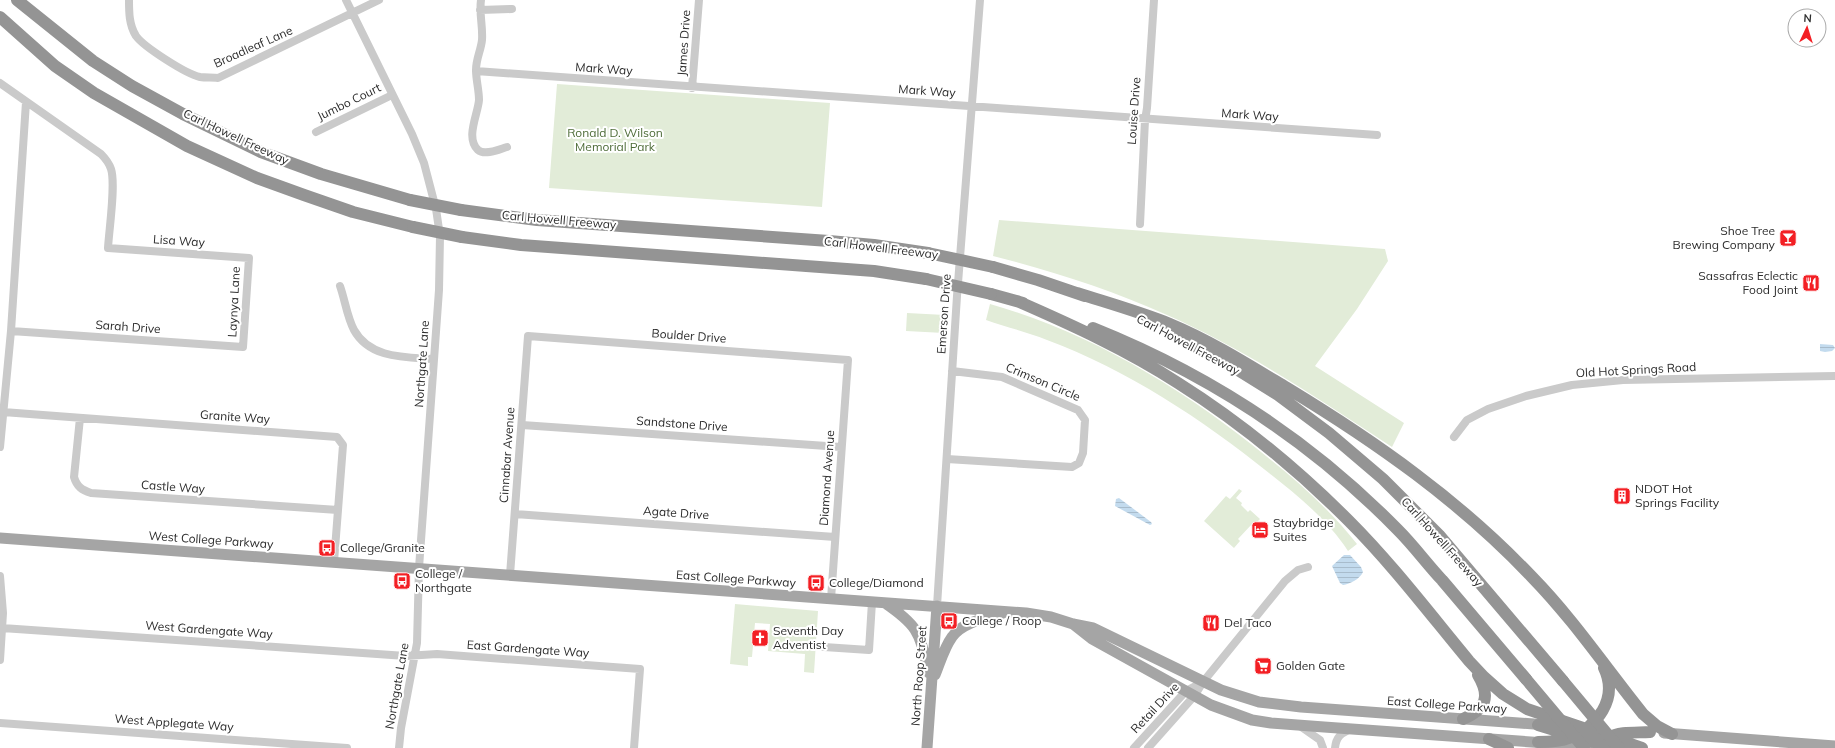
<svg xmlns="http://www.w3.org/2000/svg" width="1835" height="748" viewBox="0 0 1835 748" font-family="Mulish,sans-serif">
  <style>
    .green { fill: #e2ecd8 }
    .water { fill: url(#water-rules) }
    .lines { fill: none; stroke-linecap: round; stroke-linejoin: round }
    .minor { stroke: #cacaca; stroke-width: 8 }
    .major { stroke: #a5a5a5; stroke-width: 11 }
    .highway { stroke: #949494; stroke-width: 12 }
    .highway-bridge { stroke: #949494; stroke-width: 12 }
    .labels { text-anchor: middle; stroke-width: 4; stroke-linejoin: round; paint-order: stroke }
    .street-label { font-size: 12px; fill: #2d2d2d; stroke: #fff }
    .park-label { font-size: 12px; fill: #4d6b37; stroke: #fff }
    .poi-label { font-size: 12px; fill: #2d2d2d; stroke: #fff; text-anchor: start }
  </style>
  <defs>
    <pattern id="water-rules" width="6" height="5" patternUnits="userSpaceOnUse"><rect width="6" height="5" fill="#c3dbee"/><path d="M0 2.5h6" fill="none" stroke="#a8bccc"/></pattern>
  </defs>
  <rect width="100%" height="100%" fill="#fff"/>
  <path class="green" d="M557,84L830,103L822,207L549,188Z
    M999,220L1385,249L1388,261L1357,309L1315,366L1404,423L1392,447C1320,400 1247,350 1167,315C1111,290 1053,271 993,256Z
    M990,304C1092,333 1185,390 1266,456C1299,482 1331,511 1357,544L1348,551C1328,520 1298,496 1269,473C1202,419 1127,370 1047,340C1027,332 1006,327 986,320Z
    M907,313L945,315L944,333L906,331Z
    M1239,489L1242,491L1236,498L1242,503L1241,505L1248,512L1250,510L1260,519L1254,525L1252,524L1238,539L1240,541L1234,548L1204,521L1226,496L1230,499Z
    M735,604L818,611L814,673L804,672L805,654L768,651L770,624L755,623L752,657H748V666L730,664Z"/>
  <path class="water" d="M1820,344L1833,345L1835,348L1832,351L1825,352L1820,351Z
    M1119,498L1151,522L1152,524L1150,525L1115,506L1116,499Z
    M1344,555H1350L1361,567L1363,572C1360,579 1350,584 1343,585L1340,583L1332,566Z"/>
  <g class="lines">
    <path class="minor" d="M129,0C129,12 129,25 136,36C144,47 186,74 200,77C206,78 213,77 218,78L379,0
      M346,0L412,134L424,163L436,209L440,236L439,290L419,568L417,643L401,728L399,748
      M481,0C479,14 483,26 482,40C481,50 476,59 476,70C476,80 479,90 479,100C478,114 465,138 478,150C485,156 500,149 507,147
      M480,10L512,9
      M476,71L1377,135
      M0,83L101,154C105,158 109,163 111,169C116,184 109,230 108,248L249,258L243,347L11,331
      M692,88L699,0
      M316,132L392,95
      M1140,224L1145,120L1147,108L1154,0
      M340,286C345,300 347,317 354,330C370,359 406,357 434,359
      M3,412L337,437L343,445L334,562
      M80,418L74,477C77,487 82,490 91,493L338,510
      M522,425L841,447
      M1454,437L1467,420L1488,409L1526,396L1572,385L1623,380L1835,376
      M0,447L11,331L26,102
      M947,459L1072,467L1079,463L1083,453L1085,420L1078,410L1002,377L952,371
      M515,514L835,537
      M510,575L528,336L848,360L831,599
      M0,576L3,613L0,660
      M937,606L957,296L980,0
      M2,628L406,656L437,654L640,669L634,748
      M824,647L869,650L872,602
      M0,723L347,748
      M1300,726L1320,740L1323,748
      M1134,748L1186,691L1203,682
      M1148,748L1195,695L1203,682L1285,581L1298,570L1308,567
      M1335,748C1336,737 1341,733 1351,729"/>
    <path class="major" d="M0,538L1026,613L1051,617L1073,624L1093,628L1221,690L1259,702L1301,707L1547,725
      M885,603C920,627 919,633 929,673
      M1073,624L1092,639L1211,705L1252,720L1271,723L1324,727L1587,746
      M935,675C940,663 944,648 952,637C962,622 987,618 1003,613
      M1664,733L1835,746
      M927,748L937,606"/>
    <path class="highway" d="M17,0L93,61L132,86L183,114L261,152L321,174L410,200
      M0,17L55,66L94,93L187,146L257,178L304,195L353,212L413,227
      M461,210L537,220L829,241L874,245L928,253
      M462,237L521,245L874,271L926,279
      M993,267L1038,280L1085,296
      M1077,293C1108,303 1140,312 1170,324C1211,341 1249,365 1287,388C1376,442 1460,501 1532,577C1573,619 1606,668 1643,714L1657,726L1672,734
      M991,294L1023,303
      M1017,301C1072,325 1127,350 1178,383C1240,422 1297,469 1349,521C1392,564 1430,614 1469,661L1484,677L1503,694L1527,709L1642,748
      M1093,328C1208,374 1312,442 1398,530C1414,546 1427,564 1442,580C1470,613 1498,646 1526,679
      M1178,337L1233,367L1278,395L1329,433L1383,479L1439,535L1563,681
      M1463,719C1486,709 1491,697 1478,675
      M1538,725L1613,748
      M1608,738C1621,731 1636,733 1650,732
      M1489,739L1508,748
      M1538,742C1548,742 1559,742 1569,738C1597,727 1619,699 1604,668"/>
    <path class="highway-bridge" d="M410,200L461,210
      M413,227L462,237
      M928,253L993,267
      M926,279L991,294
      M1526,679L1584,748
      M1563,681L1619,748"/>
  </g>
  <defs>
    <symbol id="bar-square" viewBox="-11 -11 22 22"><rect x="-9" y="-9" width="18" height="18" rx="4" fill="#f31f24" stroke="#fff"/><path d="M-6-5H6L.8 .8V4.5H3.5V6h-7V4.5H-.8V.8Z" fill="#fff"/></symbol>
    <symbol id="restaurant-square" viewBox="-11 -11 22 22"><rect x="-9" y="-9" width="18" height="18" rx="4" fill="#f31f24" stroke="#fff"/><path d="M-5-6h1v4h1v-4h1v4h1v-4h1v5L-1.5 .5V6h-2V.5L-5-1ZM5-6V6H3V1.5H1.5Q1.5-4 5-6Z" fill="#fff"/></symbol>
    <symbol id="building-square" viewBox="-11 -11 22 22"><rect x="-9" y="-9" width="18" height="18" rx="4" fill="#f31f24" stroke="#fff"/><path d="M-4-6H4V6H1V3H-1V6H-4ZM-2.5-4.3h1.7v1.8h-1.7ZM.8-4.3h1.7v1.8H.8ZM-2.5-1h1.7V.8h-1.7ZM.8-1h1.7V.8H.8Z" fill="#fff"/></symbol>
    <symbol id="hotel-square" viewBox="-11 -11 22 22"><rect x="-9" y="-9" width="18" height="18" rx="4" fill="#f31f24" stroke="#fff"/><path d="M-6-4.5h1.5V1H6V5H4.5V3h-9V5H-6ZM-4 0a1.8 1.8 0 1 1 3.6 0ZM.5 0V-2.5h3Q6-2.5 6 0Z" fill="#fff"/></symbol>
    <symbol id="bus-square" viewBox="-11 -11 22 22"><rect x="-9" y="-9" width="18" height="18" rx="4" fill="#f31f24" stroke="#fff"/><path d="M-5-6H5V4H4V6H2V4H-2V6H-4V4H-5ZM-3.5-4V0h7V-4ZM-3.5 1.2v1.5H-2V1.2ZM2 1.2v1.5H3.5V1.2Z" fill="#fff"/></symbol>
    <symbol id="church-square" viewBox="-11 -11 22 22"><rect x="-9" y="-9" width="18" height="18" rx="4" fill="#f31f24" stroke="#fff"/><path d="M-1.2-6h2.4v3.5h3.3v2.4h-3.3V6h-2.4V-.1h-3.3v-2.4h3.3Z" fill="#fff"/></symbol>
    <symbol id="supermarket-square" viewBox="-11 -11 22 22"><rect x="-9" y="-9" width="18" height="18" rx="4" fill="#f31f24" stroke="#fff"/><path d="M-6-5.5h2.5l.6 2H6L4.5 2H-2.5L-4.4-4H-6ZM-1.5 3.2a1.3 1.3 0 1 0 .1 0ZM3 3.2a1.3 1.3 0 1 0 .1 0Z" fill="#fff"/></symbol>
  </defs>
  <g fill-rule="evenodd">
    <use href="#bar-square" x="1778" y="228" width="20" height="20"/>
    <use href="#restaurant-square" x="1801" y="273" width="20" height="20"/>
    <use href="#building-square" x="1612" y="486" width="20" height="20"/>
    <use href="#hotel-square" x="1250" y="520" width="20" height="20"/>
    <use href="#bus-square" x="317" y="538" width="20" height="20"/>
    <use href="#bus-square" x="392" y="571" width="20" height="20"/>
    <use href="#bus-square" x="806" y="573" width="20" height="20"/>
    <use href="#bus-square" x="939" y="611" width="20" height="20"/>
    <use href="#restaurant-square" x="1201" y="613" width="20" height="20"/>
    <use href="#church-square" x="750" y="628" width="20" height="20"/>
    <use href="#supermarket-square" x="1253" y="656" width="20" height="20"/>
  </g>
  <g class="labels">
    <g class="street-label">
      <text transform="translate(684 43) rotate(-86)" y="4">James Drive</text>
      <text transform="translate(253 47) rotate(-24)" y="4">Broadleaf Lane</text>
      <text transform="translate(604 69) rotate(4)" y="4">Mark Way</text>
      <text transform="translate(927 91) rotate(4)" y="4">Mark Way</text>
      <text transform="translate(349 102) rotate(-26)" y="4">Jumbo Court</text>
      <text transform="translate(1134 111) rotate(-86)" y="4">Louise Drive</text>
      <text transform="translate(1250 115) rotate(4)" y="4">Mark Way</text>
      <text transform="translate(236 137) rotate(25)" y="4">Carl Howell Freeway</text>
      <text transform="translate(559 220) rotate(5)" y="4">Carl Howell Freeway</text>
      <text transform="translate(179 241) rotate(4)" y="4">Lisa Way</text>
      <text transform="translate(881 248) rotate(7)" y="4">Carl Howell Freeway</text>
      <text transform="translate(234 302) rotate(-87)" y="4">Laynya Lane</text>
      <text transform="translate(944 314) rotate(-86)" y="4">Emerson Drive</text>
      <text transform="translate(128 327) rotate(4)" y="4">Sarah Drive</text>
      <text transform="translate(689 336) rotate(4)" y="4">Boulder Drive</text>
      <text transform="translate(1188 345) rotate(28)" y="4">Carl Howell Freeway</text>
      <text transform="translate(422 364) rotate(-86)" y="4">Northgate Lane</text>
      <text transform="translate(1636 370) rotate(-3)" y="4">Old Hot Springs Road</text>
      <text transform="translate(1043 382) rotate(23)" y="4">Crimson Circle</text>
      <text transform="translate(235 417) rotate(4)" y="4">Granite Way</text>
      <text transform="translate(682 424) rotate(4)" y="4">Sandstone Drive</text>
      <text transform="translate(507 455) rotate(-86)" y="4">Cinnabar Avenue</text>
      <text transform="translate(827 478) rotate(-86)" y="4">Diamond Avenue</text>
      <text transform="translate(173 487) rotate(4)" y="4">Castle Way</text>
      <text transform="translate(676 513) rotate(4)" y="4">Agate Drive</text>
      <text transform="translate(211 540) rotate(4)" y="4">West College Parkway</text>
      <text transform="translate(1442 542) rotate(48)" y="4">Carl Howell Freeway</text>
      <text transform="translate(736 579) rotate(4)" y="4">East College Parkway</text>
      <text transform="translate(209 630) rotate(4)" y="4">West Gardengate Way</text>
      <text transform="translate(528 649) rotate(4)" y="4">East Gardengate Way</text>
      <text transform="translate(919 676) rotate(-86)" y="4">North Roop Street</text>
      <text transform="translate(397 686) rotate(-80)" y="4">Northgate Lane</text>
      <text transform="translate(1447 705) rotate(4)" y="4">East College Parkway</text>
      <text transform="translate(1155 708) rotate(-47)" y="4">Retail Drive</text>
      <text transform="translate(174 723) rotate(4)" y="4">West Applegate Way</text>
    </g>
    <g class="park-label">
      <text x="615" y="137">Ronald D. Wilson<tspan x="615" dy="14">Memorial Park</tspan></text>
    </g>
    <g class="poi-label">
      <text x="1775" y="235" text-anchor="end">Shoe Tree<tspan x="1775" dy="14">Brewing Company</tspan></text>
      <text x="1798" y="280" text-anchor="end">Sassafras Eclectic<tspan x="1798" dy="14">Food Joint</tspan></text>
      <text x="1635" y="493">NDOT Hot<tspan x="1635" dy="14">Springs Facility</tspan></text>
      <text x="1273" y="527">Staybridge<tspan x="1273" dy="14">Suites</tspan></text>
      <text x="340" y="552">College/Granite</text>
      <text x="415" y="578">College /<tspan x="415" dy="14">Northgate</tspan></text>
      <text x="829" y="587">College/Diamond</text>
      <text x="962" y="625">College / Roop</text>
      <text x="1224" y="627">Del Taco</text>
      <text x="773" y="635">Seventh Day<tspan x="773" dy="14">Adventist</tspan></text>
      <text x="1276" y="670">Golden Gate</text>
    </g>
  </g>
  <g transform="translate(1807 28) rotate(4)"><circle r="19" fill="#ffffff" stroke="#ababab"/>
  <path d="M0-3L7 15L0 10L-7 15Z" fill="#f31f24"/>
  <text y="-6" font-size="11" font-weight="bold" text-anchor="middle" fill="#2d2d2d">N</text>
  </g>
</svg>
